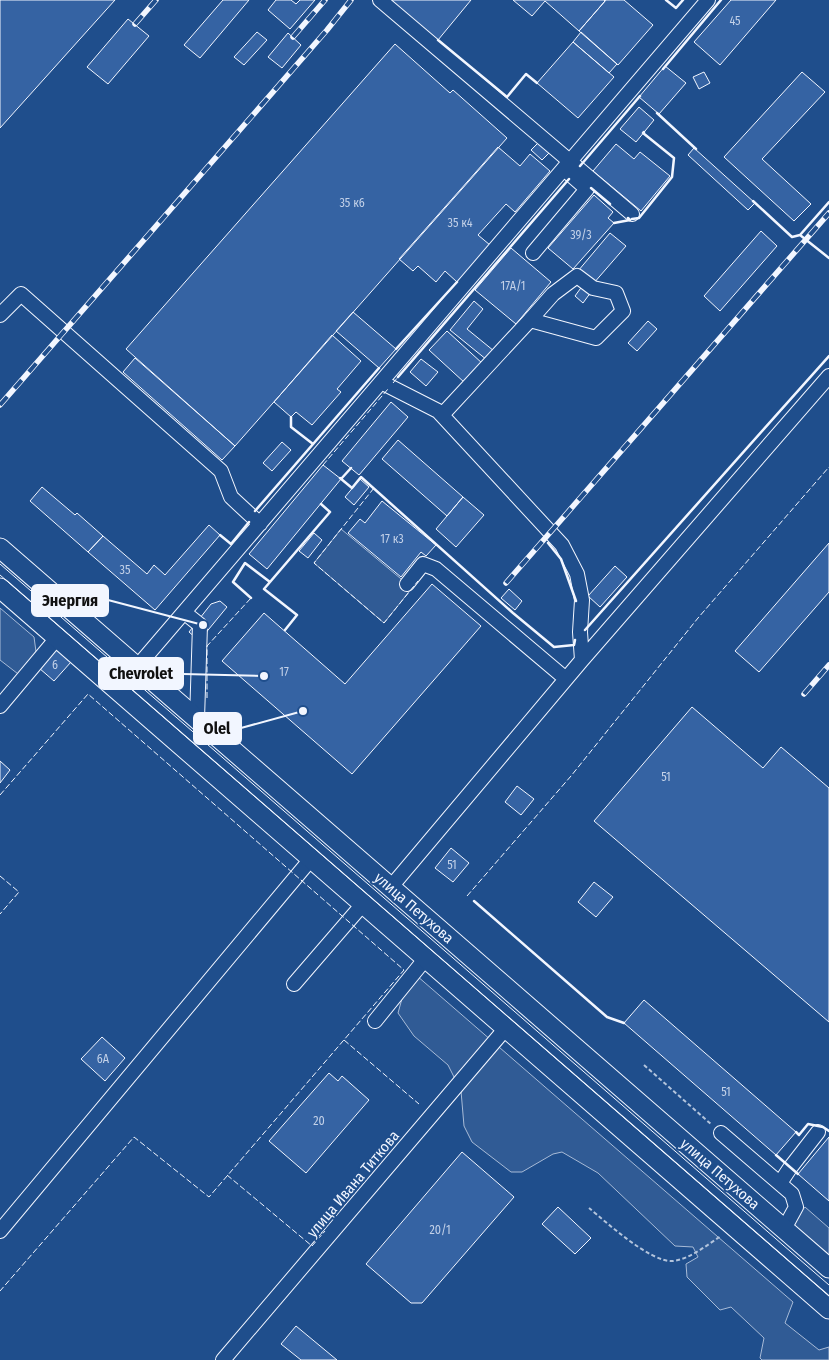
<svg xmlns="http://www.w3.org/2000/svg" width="829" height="1360" viewBox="0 0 829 1360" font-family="'Fira Sans Condensed',sans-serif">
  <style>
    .built { fill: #305b95; stroke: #a8bbd7 }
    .building { fill: #3563a3; stroke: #f2f6ff }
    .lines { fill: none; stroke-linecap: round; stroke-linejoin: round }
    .minor-casing { stroke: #f2f6ff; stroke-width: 16 }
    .highway-casing { stroke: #f2f6ff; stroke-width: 21 }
    .path { stroke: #b3c4dc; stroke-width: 2; stroke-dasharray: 4 2.5; stroke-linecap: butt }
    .minor { stroke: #1f4e8c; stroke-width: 14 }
    .highway { stroke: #1f4e8c; stroke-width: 19 }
    .tram { stroke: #f2f6ff; stroke-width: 1 }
    .rail-casing { stroke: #f2f6ff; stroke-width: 5.5 }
    .rail { stroke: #1f4e8c; stroke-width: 4; stroke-dasharray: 11; stroke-linecap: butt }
    .fence { stroke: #f2f6ff; stroke-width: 1; stroke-dasharray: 6 2.5; stroke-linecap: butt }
    .wall { stroke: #f2f6ff; stroke-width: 2.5 }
    .labels { text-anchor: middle; stroke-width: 4; stroke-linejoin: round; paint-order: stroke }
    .number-label { font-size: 12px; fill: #c3d1e8 }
    .street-label { font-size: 15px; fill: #f2f6ff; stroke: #1f4e8c }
    .leader { fill: none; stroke: #f2f6ff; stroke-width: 2 }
    .callout-dot { fill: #f2f6ff; stroke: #1f4e8c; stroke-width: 2 }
    .callout { fill: #f2f6ff; stroke: #f2f6ff; stroke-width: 2 }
    .callout-label { font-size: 16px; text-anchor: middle; font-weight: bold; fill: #111 }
  </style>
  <rect width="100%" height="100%" fill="#1f4e8c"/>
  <path class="built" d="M341,529L412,588L384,623L314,563Z
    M0,608L34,637L37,659L22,677L0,660Z
    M409,969L793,1302L785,1323L819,1350L829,1347V1360H762L760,1358L764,1338L731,1307L720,1310L687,1277L686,1264L698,1257L693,1247L675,1246L598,1173L562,1152L553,1154L522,1172H511L472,1142L464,1126L461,1091L448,1065L414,1036L398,1013L403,995L401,978Z
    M805,1207L829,1228V1256L791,1224Z"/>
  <path class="building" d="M0,0H115L0,128Z
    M223,0H249L200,58L184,45Z
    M276,0H291L296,4L300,0H315L290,29L268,10Z
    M390,0H471L438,40Z
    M513,0H604L605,1L579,31L545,1L532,16Z
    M606,0H624L653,25L618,65L579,31Z
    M731,0H776L720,65L694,42Z
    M128,19L149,36L108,84L87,67Z
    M257,32L267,40L244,65L234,57Z
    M581,32L617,64L609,73L573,42Z
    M288,33L301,45L282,68L268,57Z
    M573,42L614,77L578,118L537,83Z
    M395,44L450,93L453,90L507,138L235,446L126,349Z
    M665,66L686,83L659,114L639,97Z
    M704,72L710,83L699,89L693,77Z
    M802,72L825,92L762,159L811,204L794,221L724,157Z
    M639,107L654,120L636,142L620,129Z
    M541,140L552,150L542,160L531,150Z
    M616,144L634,159L640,152L670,176L641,211L593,171Z
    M498,147L520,166L530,154L550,171L515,212L506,204L478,235L490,245L457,282L445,271L436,282L418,266L413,271L399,259Z
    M694,148L755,203L748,210L688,155Z
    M594,195L613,212L608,218L614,223L573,269L548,248Z
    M761,231L777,246L720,311L704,296Z
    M610,233L626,246L593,284L578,271Z
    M511,248L551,282L516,324L475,290Z
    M583,285L591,292L583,303L575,296Z
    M474,301L483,309L467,329L494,351L487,360L450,330Z
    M353,312L396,349L379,368L336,331Z
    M648,321L657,329L637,351L628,343Z
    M447,331L483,364L465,383L429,350Z
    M332,335L361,361L337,389L341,392L312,425L296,412L291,417L274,402Z
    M135,358L235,446L222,460L123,372Z
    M421,359L438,372L426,386L410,372Z
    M391,402L408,417L359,475L342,461Z
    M398,440L463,497L447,516L382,459Z
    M282,442L291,450L272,471L263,463Z
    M323,465L341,479L267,569L249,554Z
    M360,479L369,487L354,505L345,497Z
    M42,487L75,515L77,513L103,536L88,552L30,501Z
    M463,497L484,515L456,547L436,529Z
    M382,501L436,545L426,556L421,552L401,577L348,533L360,519L365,523Z
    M209,525L220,535L155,610L88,552L103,536L147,574L154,565L165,575Z
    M314,533L322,540L308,558L299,551Z
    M829,543V592L759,672L735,651Z
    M615,566L627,577L600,607L588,596Z
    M432,584L481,626L352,774L222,661L264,613L345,684Z
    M509,589L522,601L515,610L501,598Z
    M220,601L227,607L204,635L196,638L189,632L211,604Z
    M56,649L71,662L54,681L39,668Z
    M692,707L763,768L781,747L829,788V1022L594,821Z
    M0,761L10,770L0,783Z
    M517,786L534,799L521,815L505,802Z
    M451,848L469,863L453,882L435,868Z
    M594,882L613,897L596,917L578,902Z
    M644,1000L796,1132L776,1155L624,1023Z
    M102,1037L125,1058L105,1081L81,1059Z
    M329,1073L338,1081L342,1076L369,1100L306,1173L269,1141Z
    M829,1137V1201L798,1174Z
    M462,1152L514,1197L422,1303H411L366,1264Z
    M558,1207L591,1238L575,1254L542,1224Z
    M296,1326L337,1360H301L281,1344Z"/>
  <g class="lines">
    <defs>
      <path id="minor" d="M380,0L632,214
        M533,253L587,189L564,169
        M0,315L21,294L221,471L231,497L260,524
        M381,382L438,411L562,545L577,574L582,600L580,632L582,660
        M442,415L530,320L596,338L623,311L616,293L593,288L577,276L553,294L530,320
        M407,584L423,564L436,569L566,679
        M185,613L200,625L197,719
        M137,667L708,0
        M0,706L57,638
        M390,888L582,660L829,376
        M294,984L363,904
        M375,1021L426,958
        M721,1133L792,1194L796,1207L784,1229
        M780,1183L790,1168L818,1132
        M0,1231L311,859
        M223,1360L506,1028"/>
      <path id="highway" d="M0,548L829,1268
        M0,588L829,1309"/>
    </defs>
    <use href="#minor" class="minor-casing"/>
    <use href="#highway" class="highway-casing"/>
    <path class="path" d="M644,1065L712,1125
      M589,1208C606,1222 651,1263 673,1261C690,1259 707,1245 721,1236"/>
    <use href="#minor" class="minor"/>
    <use href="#highway" class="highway"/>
    <path class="tram" d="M0,564L829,1285
      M0,575L829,1296"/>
    <defs>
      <path id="rail" d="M135,24L156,0
        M293,37L325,0
        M0,405L327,30L351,0
        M506,583L829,213
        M804,694L829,665"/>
    </defs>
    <use href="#rail" class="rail-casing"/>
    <use href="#rail" class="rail"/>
    <path class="fence" d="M393,383L398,377
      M323,465L388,389
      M374,488L314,563L384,623L418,581
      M207,698V646L251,598
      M0,795L88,694L404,970L209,1197L134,1137L0,1291
      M0,876L19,892L0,914
      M467,896L571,776L698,618L829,467
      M344,1040L419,1104
      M227,1175L312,1246L325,1231"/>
    <path class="wall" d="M666,0L676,8L683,0
      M438,40L507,97L526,74L537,83
      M663,69L721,0
      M657,113L696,149
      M580,166L640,96
      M591,188L610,204
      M753,201L792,237L800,235L829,202
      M632,219L639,218L672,177L674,158L643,133L644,132
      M614,223L630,220L628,218
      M800,235L829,258
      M396,349L457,282
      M398,377L569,179
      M291,417V427L313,444
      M340,478L352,488L361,477L513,613L554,647L574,645L575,640
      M341,479L351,468
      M255,511L379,368
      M220,535L231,544L249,522
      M548,543L561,559L576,601
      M270,582L330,512L321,504
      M251,598L233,582L245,563L270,582L264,589L297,615L285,630
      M585,630L829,356
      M474,901L607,1017L624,1023
      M796,1132L799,1135L808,1124L823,1127L829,1131
      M776,1155L798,1174"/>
  </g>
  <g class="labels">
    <g class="number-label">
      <text x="735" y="25">45</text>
      <text x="352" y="207">35 к6</text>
      <text x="460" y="227">35 к4</text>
      <text x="581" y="239">39/3</text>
      <text x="513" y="290">17А/1</text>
      <text x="392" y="543">17 к3</text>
      <text x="125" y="574">35</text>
      <text x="55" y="669">6</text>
      <text x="284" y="676">17</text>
      <text x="666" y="781">51</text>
      <text x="452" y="869">51</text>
      <text x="103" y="1063">6А</text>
      <text x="726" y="1096">51</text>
      <text x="319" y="1125">20</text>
      <text x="440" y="1234">20/1</text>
    </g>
    <g class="street-label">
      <text transform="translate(414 908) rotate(41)" y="5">улица Петухова</text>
      <text transform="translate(720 1174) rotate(41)" y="5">улица Петухова</text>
      <text transform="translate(353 1184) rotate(-50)" y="5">улица Ивана Титкова</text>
    </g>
  </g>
  <path class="leader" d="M203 625L108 600M264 676L183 674M303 711L241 728"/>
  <g class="callout-dot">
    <circle cx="203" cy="625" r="5"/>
    <circle cx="264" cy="676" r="5"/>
    <circle cx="303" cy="711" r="5"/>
  </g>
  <g class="callout">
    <rect x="32" y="585" width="76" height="31" rx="5"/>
    <rect x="99" y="658" width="84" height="31" rx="5"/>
    <rect x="194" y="713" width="47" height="31" rx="5"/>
  </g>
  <g class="callout-label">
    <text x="70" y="606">Энергия</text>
    <text x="141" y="679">Chevrolet</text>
    <text x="217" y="734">Olel</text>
  </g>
</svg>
